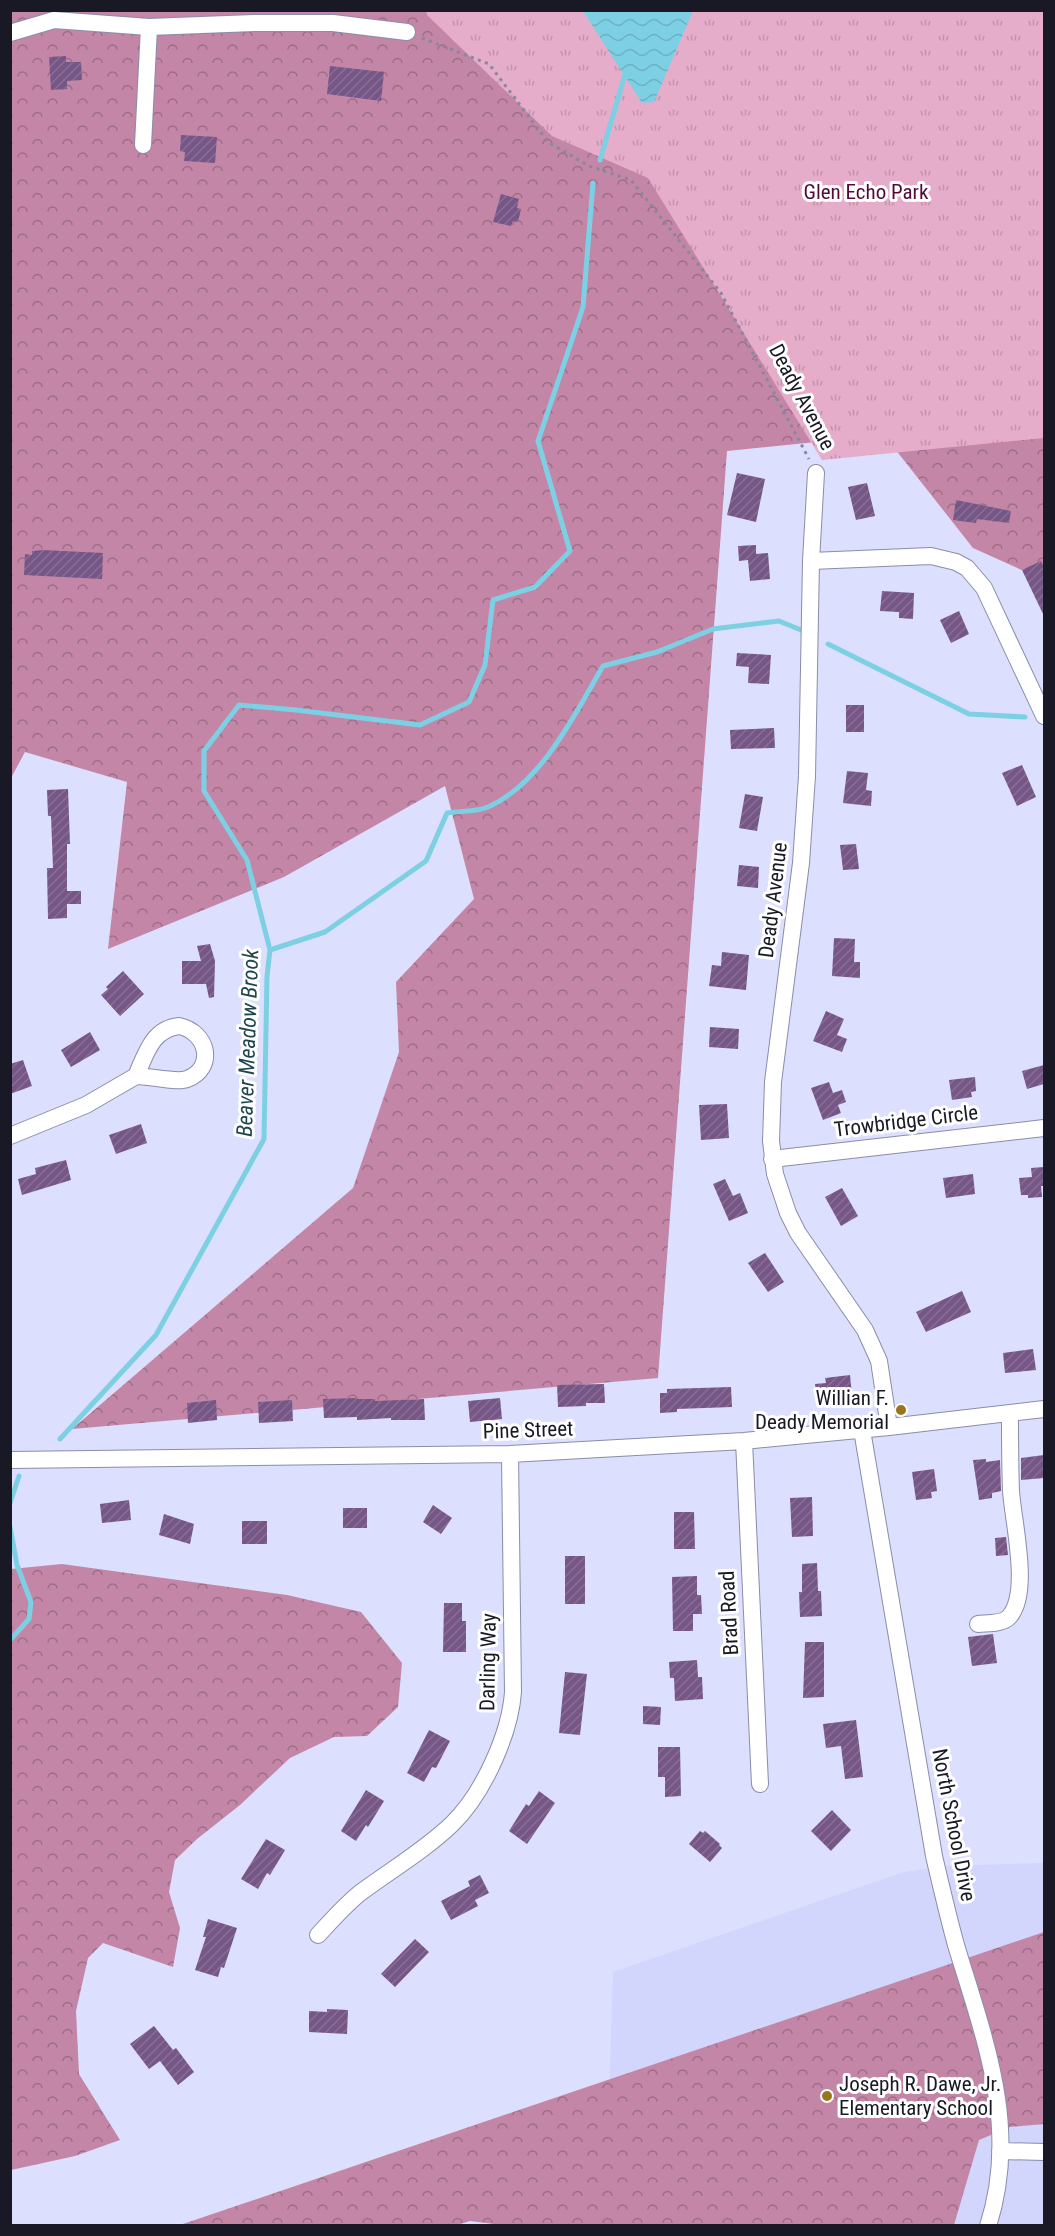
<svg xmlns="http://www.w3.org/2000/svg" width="1055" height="2236" viewBox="0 0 1055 2236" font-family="'Roboto Condensed',sans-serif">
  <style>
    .built { fill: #d2d6fc }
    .forest { fill: url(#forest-crowns) }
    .park { fill: url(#park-tufts) }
    .water { fill: url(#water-waves) }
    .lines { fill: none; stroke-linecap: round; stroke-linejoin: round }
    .stream { stroke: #7dd0e3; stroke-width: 5 }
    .building { fill: url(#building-hatch) }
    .minor-casing { stroke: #8a8da9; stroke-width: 18 }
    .path { stroke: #86889e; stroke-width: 3; stroke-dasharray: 3 4.5; stroke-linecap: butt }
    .minor { stroke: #fff; stroke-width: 16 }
    .poi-dot { fill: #98761f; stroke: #fff; stroke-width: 2 }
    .labels { text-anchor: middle; stroke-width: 6; stroke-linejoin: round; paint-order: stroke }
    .park-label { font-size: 21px; fill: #530939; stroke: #fff }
    .street-label { font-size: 21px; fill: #181924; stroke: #fff }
    .poi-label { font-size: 21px; fill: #181924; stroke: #fff; text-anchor: end }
    .water-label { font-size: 22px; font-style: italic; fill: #1f454e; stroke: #fff }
  </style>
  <defs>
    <pattern id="forest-crowns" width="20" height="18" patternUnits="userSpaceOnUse" patternTransform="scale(1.5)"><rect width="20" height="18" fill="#c386a6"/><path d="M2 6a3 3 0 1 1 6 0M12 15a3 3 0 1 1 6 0" fill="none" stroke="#9d6d87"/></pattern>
    <pattern id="park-tufts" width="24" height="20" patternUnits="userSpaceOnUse" patternTransform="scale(1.5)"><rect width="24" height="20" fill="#e5adca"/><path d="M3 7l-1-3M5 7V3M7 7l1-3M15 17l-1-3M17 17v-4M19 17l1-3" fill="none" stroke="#c494ad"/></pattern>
    <pattern id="water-waves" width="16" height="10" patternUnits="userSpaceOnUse" patternTransform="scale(1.5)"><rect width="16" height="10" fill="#7dd0e3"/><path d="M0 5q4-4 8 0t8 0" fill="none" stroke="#6bb2c3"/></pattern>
    <pattern id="building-hatch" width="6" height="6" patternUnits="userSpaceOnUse" patternTransform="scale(1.5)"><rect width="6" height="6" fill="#765687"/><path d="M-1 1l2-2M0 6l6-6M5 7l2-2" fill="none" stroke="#876f94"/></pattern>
  </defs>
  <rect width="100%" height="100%" fill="#dcdffd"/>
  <path class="built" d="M1044,1863V2225L605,2226L613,1972L904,1872L945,1866Z"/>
  <path class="forest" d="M11,11H1044V580L973,548L884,435L727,451L658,1378L72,1429L353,1188L399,1052L396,982L474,899L445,786L284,877L108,949L127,782L25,752L11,778Z
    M62,1564L287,1595L361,1612L402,1663L398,1707L367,1736L334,1737L290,1758L240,1805L197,1839L175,1860L169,1892L180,1928L173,1967L103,1943L88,1958L76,2011L79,2074L120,2140L75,2156L11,2170V1569Z
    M1044,1932V2124L1010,2127L979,2140L954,2225L510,2226L470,2221L454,2226H177Z"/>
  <path class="park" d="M426,11H1044V438L822,460L648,178L552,136L427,15Z"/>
  <path class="water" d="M583,11H693L654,102L642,103Z"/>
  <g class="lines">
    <path class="stream" d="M600,160L626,71
      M828,644L969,714L1025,717
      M270,950L325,932L426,861L447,813C459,811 476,812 488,807C541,784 575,714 603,666L657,652L713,629L779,621L801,630
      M60,1439L156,1335L264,1139L267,976L270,950L247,860L204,791V751L239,705L296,710L420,725L469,702L485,665L493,600L535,587L570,551L538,441L583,307L593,183
      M10,1503L19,1476
      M10,1527L17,1565L31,1602L29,1619L10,1640"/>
  </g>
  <path class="building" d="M66,56V62H81L82,80L67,81V89L51,90L49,57Z
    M330,66L384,72L381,101L327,94Z
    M181,135L217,137L215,163L184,161L185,152L180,151Z
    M501,194L519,199L517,208L521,209L518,222L513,221L511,226L493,222Z
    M737,473L765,479L756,522L727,515Z
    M867,483L875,516L856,520L848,487Z
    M956,500L1011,511L1009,523L977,519L976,523L953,520Z
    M756,545V554L768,553L770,579L750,581L748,560L739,561L738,546Z
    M43,550L103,553L102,579L24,575L25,554L32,555V551Z
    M1041,561L1044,568V616L1022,570Z
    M882,591L914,593L913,619L899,618V612L880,611Z
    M959,611L969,634L951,643L940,620Z
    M737,653L771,655L769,684L748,683L749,667L736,666Z
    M846,705H864V732H846Z
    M774,728L775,748L731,749L730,730Z
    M1022,765L1036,797L1017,806L1002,773Z
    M847,771L868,773L866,790L872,791L871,806L843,803Z
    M68,789L70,844H67V891H81V904H67V918L48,919L47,868H53L51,816H48L47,790Z
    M745,794L763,797L757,831L739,828Z
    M856,844L859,869L843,870L840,845Z
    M739,865L759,867L758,888L737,886Z
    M834,938L855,939L854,962H860V978L832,976Z
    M210,944L215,961L214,997L209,998L206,984H182V961H201L197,946Z
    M722,952L749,955L746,990L709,986L712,965L721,966Z
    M123,971L144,994L120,1016L101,995L108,989L106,987Z
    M826,1011L844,1019L837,1035L847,1039L842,1052L813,1041Z
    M710,1027L739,1029L738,1049L709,1047Z
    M90,1032L100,1050L71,1067L61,1050Z
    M23,1060L32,1086L10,1094V1064Z
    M1044,1065V1084L1027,1089L1022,1071Z
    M975,1077L976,1091L971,1092L972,1097L952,1100L949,1080Z
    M829,1082L833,1093L842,1090L846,1102L838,1105L841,1113L823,1120L811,1088Z
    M727,1104L729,1138L701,1140L699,1105Z
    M141,1124L147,1143L116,1154L109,1135Z
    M66,1160L71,1180L22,1195L18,1179L36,1174L35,1168Z
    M1044,1167V1186H1041L1042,1197L1028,1198V1195H1021L1019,1178L1032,1177L1031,1168Z
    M973,1174L975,1194L946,1198L943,1178Z
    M725,1179L733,1196L740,1193L748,1213L729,1221L713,1184Z
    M842,1188L858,1216L841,1226L825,1197Z
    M765,1253L784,1282L768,1292L748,1263Z
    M962,1291L971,1312L926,1332L916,1312Z
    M1033,1349L1036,1370L1005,1373L1003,1353Z
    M850,1375L852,1395L817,1399L815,1384L826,1383L825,1378Z
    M604,1384L605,1403H586V1406L558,1407L557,1385Z
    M731,1387L732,1407L677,1409V1412L660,1413V1393H667V1389Z
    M357,1398V1399H375V1401L424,1399L425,1420H391V1418L357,1420V1417L324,1418L323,1399Z
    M500,1398L502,1419L470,1422L468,1401Z
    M216,1400L217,1420L188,1423L187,1403Z
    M292,1400L293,1421L259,1423L258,1402Z
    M1044,1455V1478L1021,1480V1458Z
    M986,1459V1462L1000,1460L1001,1491L992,1493V1498L979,1500L973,1460Z
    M934,1469L937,1491L931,1492L932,1498L916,1500L912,1472Z
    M812,1497L813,1536L792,1537L790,1498Z
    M129,1500L131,1520L102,1523L100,1504Z
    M433,1505L452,1518L441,1534L423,1522Z
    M343,1508H367V1528H343Z
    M674,1512H694L695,1549H674Z
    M164,1514L194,1524L190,1544L159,1535Z
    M242,1521H267V1544H242Z
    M1006,1537L1008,1555L996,1556L995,1538Z
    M565,1556H585V1604H565Z
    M817,1563L818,1591H821L822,1616L800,1617L799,1592H802V1564Z
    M697,1576V1595H701L702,1614H693V1631H673L672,1577Z
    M444,1603H462V1621H466V1652H443Z
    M993,1634L997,1663L972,1666L968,1637Z
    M805,1642H824V1697L803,1698Z
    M697,1660L698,1677H702L703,1699L675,1701L674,1678H670L669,1662Z
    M565,1672L587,1674L580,1735L559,1733Z
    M643,1706L661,1707L660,1725L643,1724Z
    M856,1720L863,1777L845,1779L841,1746L826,1748L823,1724Z
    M429,1730L450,1741L436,1768L432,1767L424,1782L407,1773Z
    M658,1747H680L681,1796L665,1797V1777H658Z
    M366,1790L384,1801L368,1827L366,1825L356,1841L341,1831Z
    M539,1791L555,1803L527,1844L509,1831L526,1804L529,1806Z
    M832,1810L851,1830L831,1851L811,1831Z
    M700,1831L703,1833L705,1831L720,1844L719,1845L722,1848L710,1862L689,1844Z
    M266,1839L285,1850L270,1875L267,1873L258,1889L241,1879Z
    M480,1875L489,1893L475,1900L478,1906L451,1920L441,1901L470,1886L468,1881Z
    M208,1919L237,1928L224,1968L221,1967L218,1977L195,1970L206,1937H203Z
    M415,1939L429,1952L395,1987L381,1974Z
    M327,2009L348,2010L347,2034L309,2032V2011L327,2012Z
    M154,2026L173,2050L176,2048L194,2072L178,2085L160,2061L149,2069L130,2044Z"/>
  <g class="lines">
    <defs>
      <path id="minor" d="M10,33L54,20L149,27L254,23H333L407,32
        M143,145L149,27
        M816,473L811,561L807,776L801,863L773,1082L771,1141L775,1174L788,1213L798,1233L865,1330L879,1361L889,1427
        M811,561L931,556L956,562L967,568L984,588L1044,716
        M179,1026C208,1032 216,1068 187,1079C177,1083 149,1076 136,1076C146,1054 152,1029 179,1026Z
        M10,1136L86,1105L136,1076
        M772,1159L1044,1128
        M862,1430L934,1856C941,1886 948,1916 956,1945C984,2038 1020,2127 988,2226
        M744,1441L760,1784
        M10,1460L510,1454L744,1441L889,1427L1044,1409
        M978,1624C987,1623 1003,1624 1009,1617C1031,1593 1013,1522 1011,1491C1010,1465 1010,1439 1010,1413
        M318,1935C331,1921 345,1905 360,1893C391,1870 425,1850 452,1824C483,1794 510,1734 513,1692L510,1454
        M1000,2151L1044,2152"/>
    </defs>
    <use href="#minor" class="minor-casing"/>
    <path class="path" d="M422,38L489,64L548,142L589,166L631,180L721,293L809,459"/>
    <use href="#minor" class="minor"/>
  </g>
  <g class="poi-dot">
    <circle cx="901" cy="1410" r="6"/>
    <circle cx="827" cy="2096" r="6"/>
  </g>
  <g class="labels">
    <g class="park-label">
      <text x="866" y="199">Glen Echo Park</text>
    </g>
    <g class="street-label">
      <text transform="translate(802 397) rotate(62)" y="7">Deady Avenue</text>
      <text transform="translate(773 900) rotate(-83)" y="7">Deady Avenue</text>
      <text transform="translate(906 1121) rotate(-7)" y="7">Trowbridge Circle</text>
      <text transform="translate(528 1430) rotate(-2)" y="7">Pine Street</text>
      <text transform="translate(729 1613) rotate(-93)" y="7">Brad Road</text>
      <text transform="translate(488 1662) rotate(-89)" y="7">Darling Way</text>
      <text transform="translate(954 1825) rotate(79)" y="7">North School Drive</text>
    </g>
    <g class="poi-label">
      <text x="889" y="1405">Willian F.<tspan x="889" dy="24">Deady Memorial</tspan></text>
      <text x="839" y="2091" text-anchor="start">Joseph R. Dawe, Jr.<tspan x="839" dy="24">Elementary School</tspan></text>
    </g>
    <g class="water-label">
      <text transform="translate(247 1043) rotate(-88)" y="8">Beaver Meadow Brook</text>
    </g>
  </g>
  <rect width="1055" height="2236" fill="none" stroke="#181924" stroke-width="24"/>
</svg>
